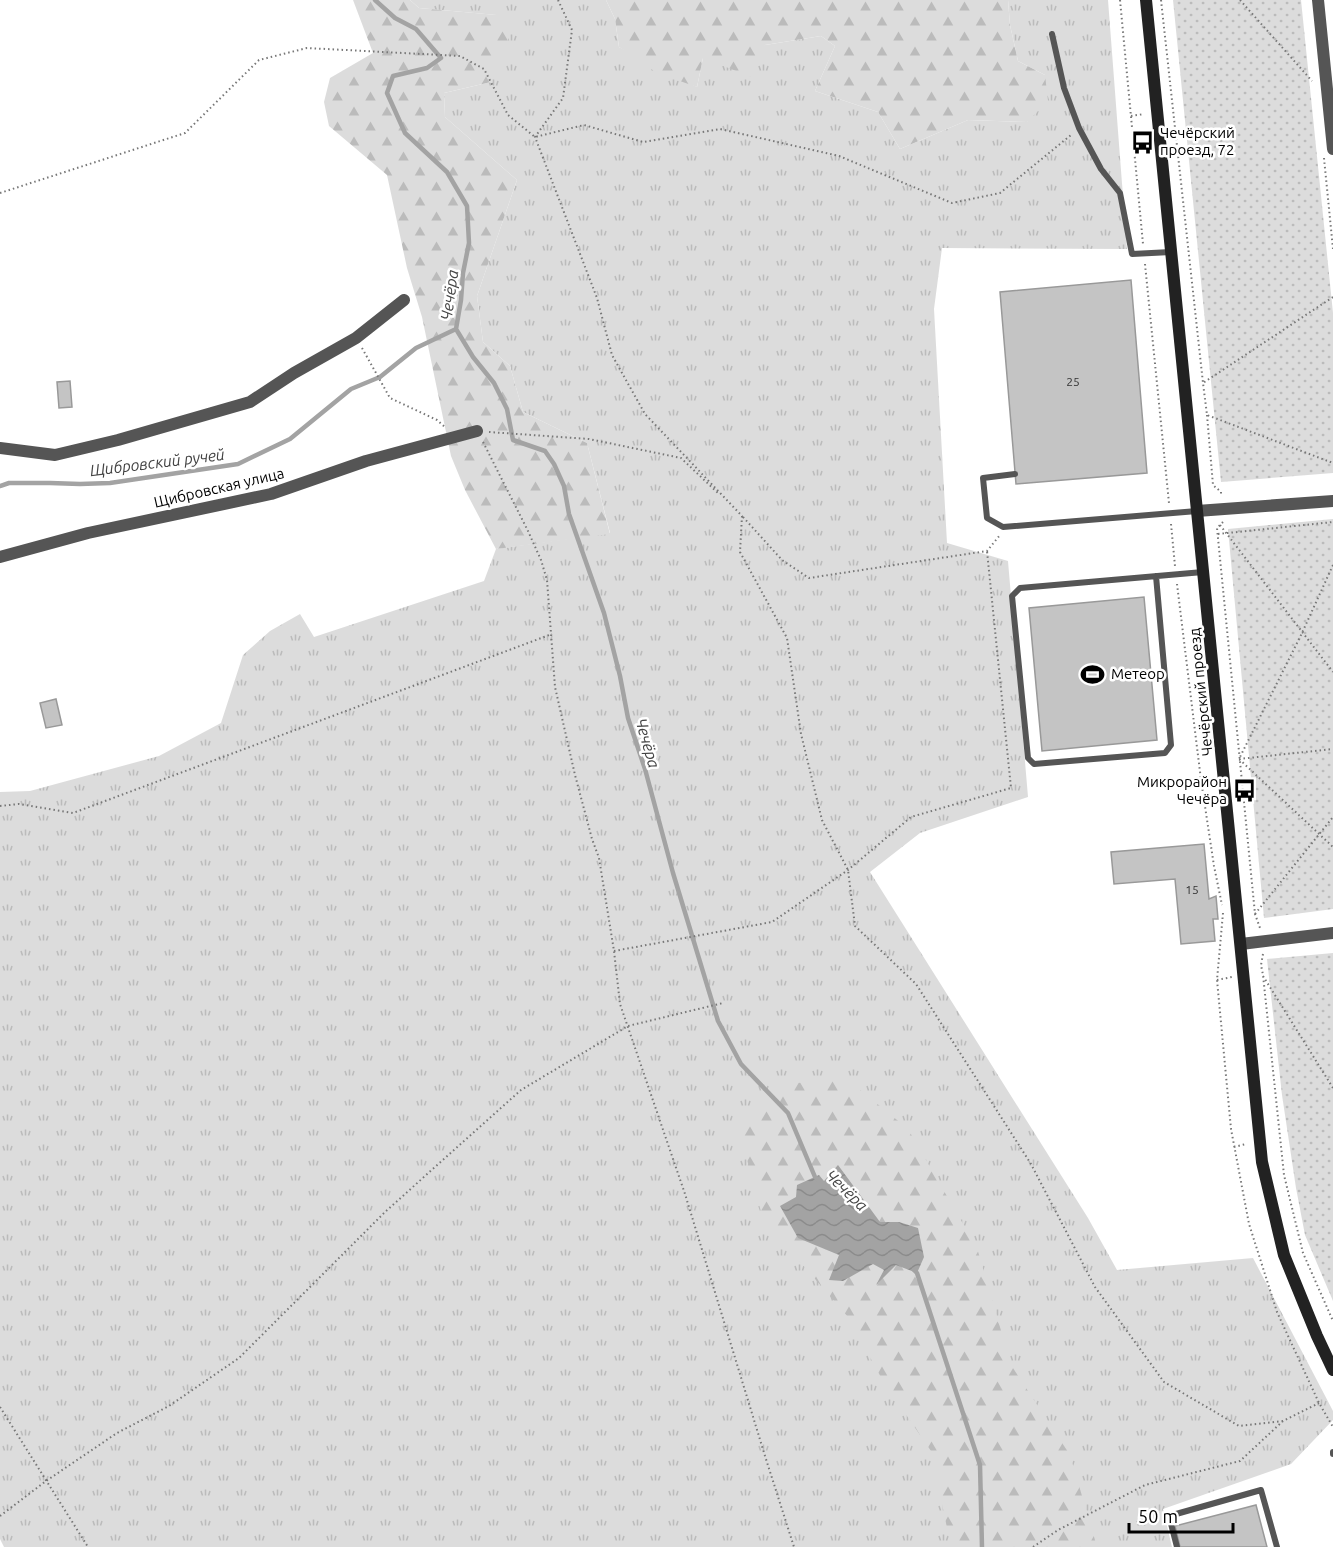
<svg xmlns="http://www.w3.org/2000/svg" width="1333" height="1547" viewBox="0 0 1333 1547" font-family="Ubuntu,sans-serif">
  <style>
    .grass { fill: url(#grass-tufts) }
    .forest { fill: url(#forest-firs) }
    .park { fill: url(#park-dots) }
    .water { fill: url(#water-waves) }
    .lines { fill: none; stroke-linecap: round; stroke-linejoin: round }
    .stream { stroke: #a3a3a3; stroke-width: 4.5 }
    .building { fill: #c4c4c4; stroke: #999; stroke-width: 1.5 }
    .path { stroke: #777; stroke-width: 2; stroke-dasharray: 1.5 3; stroke-linecap: butt }
    .lane { stroke: #555; stroke-width: 6 }
    .street { stroke: #555; stroke-width: 12 }
    .secondary { stroke: #222; stroke-width: 12 }
    .labels { text-anchor: middle; stroke-width: 5; stroke-linejoin: round; paint-order: stroke }
    .number-label { font-size: 12px; fill: #313131 }
    .poi-label { font-size: 15px; fill: #000; stroke: #fff; text-anchor: start }
    .street-label { font-size: 15px; fill: #000; stroke: #fff }
    .water-label { font-size: 16px; font-style: italic; fill: #444; stroke: #fff }
  </style>
  <defs>
    <pattern id="grass-tufts" width="24" height="20" patternUnits="userSpaceOnUse" patternTransform="scale(1.5)"><rect width="24" height="20" fill="#dcdcdc"/><path d="M3 7l-1-3M5 7V3M7 7l1-3M15 17l-1-3M17 17v-4M19 17l1-3" fill="none" stroke="#bbb"/></pattern>
    <pattern id="forest-firs" width="22" height="20" patternUnits="userSpaceOnUse" patternTransform="scale(1.5)"><rect width="22" height="20" fill="#dcdcdc"/><path d="M5 1l3.5 6h-7zM16 11l3.5 6h-7z" fill="#bbb"/></pattern>
    <pattern id="park-dots" width="8" height="8" patternUnits="userSpaceOnUse" patternTransform="scale(1.5)"><rect width="8" height="8" fill="#dcdcdc"/><path d="M2 2h.1M6 6h.1" fill="none" stroke="#bbb" stroke-width="1.8" stroke-linecap="round"/></pattern>
    <pattern id="water-waves" width="16" height="10" patternUnits="userSpaceOnUse" patternTransform="scale(1.5)"><rect width="16" height="10" fill="#a3a3a3"/><path d="M0 5q4-4 8 0t8 0" fill="none" stroke="#8b8b8b"/></pattern>
  </defs>
  <rect width="100%" height="100%" fill="#fff"/>
  <path class="grass" d="M410,0H606L615,19L619,47L697,87L703,58L765,45L821,36L835,46L815,91L878,112L900,149L968,120L1027,122L1045,75L1018,61L1010,25L1008,0H1108L1127,249L942,248L934,309L947,543L1008,561L1028,797L920,833L870,872L1088,1218L1117,1270L1253,1258L1333,1411V1420L1291,1464L1163,1509L1172,1547H4L0,1539V792L30,791L159,756L221,723L243,655L270,631L300,614L314,637L484,581L496,549L610,533L587,443L523,412L510,366L483,342L477,296L517,180L445,117L444,93L491,82L496,15L419,8Z"/>
  <path class="forest" d="M353,0H410L419,8L497,15L510,35L491,82L444,93L445,117L517,180L477,296L483,342L510,366L523,412L587,443L610,534L496,549L465,490L451,456L422,317L407,268L387,175L329,126L324,102L330,78L373,53Z
    M606,0H1008L1010,25L1018,61L1045,75L1048,101L1027,122L968,120L900,149L878,112L815,91L835,46L821,36L765,45L754,78L703,58L697,87L657,73L619,47L615,19Z
    M848,1080L908,1129L977,1248L1011,1365L1070,1455L1097,1547H951L931,1451L883,1381L848,1317L763,1219L738,1126L779,1084Z"/>
  <path class="park" d="M1173,0H1301L1333,313V473L1221,482Z
    M1333,519V909L1264,918L1228,529Z
    M1333,953V1301L1305,1235L1296,1188L1282,1095L1267,959Z"/>
  <path class="water" d="M838,1165L880,1222H899L918,1228L924,1257L917,1273L896,1265L876,1285L884,1270L873,1264L843,1281L829,1280L839,1255L798,1238L780,1206L796,1197L797,1185L819,1175L824,1181Z"/>
  <g class="lines">
    <path class="stream" d="M375,0L395,18L416,29L441,58L427,68L393,76L387,93L405,133L447,172L467,206L469,243L463,273L461,300L456,329L473,357L494,383L507,409L513,440L545,451L554,464L564,486L569,514L604,613L620,676L628,718L645,769L673,873L718,1021L741,1064L788,1113L815,1177L819,1180
      M0,486L9,483H50L80,484L110,483L238,464L290,439L351,389L380,377L416,348L456,329
      M914,1270L917,1273L980,1465L982,1547"/>
  </g>
  <path class="building" d="M1131,280L1147,473L1016,484L1000,292Z
    M70,381L72,407L59,408L57,382Z
    M1144,597L1157,740L1042,751L1029,608Z
    M56,699L62,725L46,728L40,703Z
    M1204,844L1209,899L1216,896L1218,919H1213L1215,941L1181,944L1175,879L1114,884L1111,852Z
    M1256,1505L1267,1547H1180L1175,1526Z"/>
  <g class="lines">
    <path class="path" d="M558,0L572,30L563,98L535,137L597,298L612,355L645,414L742,516L740,552L787,638L801,734L822,820L848,870L855,926L916,984L1031,1164L1095,1287L1164,1382L1239,1426L1283,1421
      M1120,0L1143,244
      M1161,0L1203,383
      M1240,0L1312,81
      M1131,116L1144,114
      M1324,158L1333,249
      M0,193L185,133L259,60L307,48L460,56L484,69L508,115L535,137L584,125L643,142L720,129L839,156L952,203L1000,193L1071,135
      M1145,264L1169,503
      M1333,297L1203,383L1207,415L1333,463
      M362,348L390,398L437,420L445,427
      M1207,415L1213,485L1221,492V495
      M489,432L589,439L681,458L719,494
      M483,442L528,531L541,560L547,580L555,687L575,775L592,839L599,858L614,951L620,1004L685,1194L765,1456L794,1547
      M743,517L782,560L809,578L987,551L1000,535
      M1223,522L1217,528L1255,914L1260,928
      M1171,524L1175,566
      M1220,525L1333,672
      M1218,534L1333,522
      M1333,565L1302,633L1239,759L1333,847
      M1177,584L1201,780L1214,866L1222,905
      M1239,759L1333,749
      M0,806L19,804L73,813L552,634
      M1223,913L1217,980L1231,1129L1249,1224L1277,1312L1319,1403L1333,1427
      M1255,914L1333,817
      M614,951L772,922L848,870L911,817L1011,788L987,551
      M1263,954L1261,965L1263,975L1284,1175L1303,1253L1333,1321
      M1263,976L1333,1088
      M1217,980L1232,977
      M1234,1147L1246,1144
      M0,1407L88,1547
      M0,1516L46,1481L117,1433L169,1406L239,1358L386,1211L521,1090L628,1026L723,1003
      M1033,1547L1058,1530L1145,1485L1240,1461L1283,1421L1319,1403"/>
    <path class="lane" d="M1052,34L1064,88L1079,128L1101,169L1120,193L1132,254L1171,252
      M1015,474L983,478L987,518L1003,527L1197,511
      M1156,576L1171,745L1165,753L1034,764L1028,758L1012,596L1020,588L1203,572
      M1333,1452V1454
      M1177,1547L1169,1516L1261,1490L1277,1547"/>
    <path class="street" d="M1318,0L1333,149
      M0,448L55,455L118,440L250,402L294,373L356,338L404,300
      M1197,511L1333,501
      M0,557L88,533L271,494L366,461L477,431
      M1241,944L1333,933"/>
    <path class="secondary" d="M1146,0L1262,1162L1284,1255L1317,1336L1333,1370"/>
  </g>
  <defs>
    <symbol id="bus-bare" viewBox="-9 -9 18 18"><path d="M-5-6H5V4H4V6H2V4H-2V6H-4V4H-5ZM-3.5-4V0h7V-4ZM-3.5 1.2v1.5H-2V1.2ZM2 1.2v1.5H3.5V1.2Z" fill="#000" stroke="#fff" stroke-width="2.5" paint-order="stroke"/></symbol>
    <symbol id="stadium-bare" viewBox="-9 -9 18 18"><path d="M0-5a6.5 5 0 1 0 0 10a6.5 5 0 1 0 0-10ZM-3.5-1.8h7v3.6h-7Z" fill="#000" stroke="#fff" stroke-width="2.5" paint-order="stroke"/></symbol>
  </defs>
  <g fill-rule="evenodd">
    <use href="#bus-bare" x="1126" y="126" width="33" height="33"/>
    <use href="#stadium-bare" x="1076" y="658" width="33" height="33"/>
    <use href="#bus-bare" x="1228" y="774" width="33" height="33"/>
  </g>
  <g class="labels">
    <g class="number-label">
      <text x="1073" y="386">25</text>
      <text x="1192" y="894">15</text>
    </g>
    <g class="poi-label">
      <text x="1160" y="138">Чечёрский<tspan x="1160" dy="17">проезд, 72</tspan></text>
      <text x="1111" y="679">Метеор</text>
      <text x="1227" y="787" text-anchor="end">Микрорайон<tspan x="1227" dy="17">Чечёра</tspan></text>
    </g>
    <g class="street-label">
      <text transform="translate(219 488) rotate(-13)" y="5">Щибровская улица</text>
      <text transform="translate(1201 692) rotate(-96)" y="5">Чечёрский проезд</text>
    </g>
    <g class="water-label">
      <text transform="translate(449 295) rotate(-82)" y="6">Чечёра</text>
      <text transform="translate(157 462) rotate(-7)" y="6">Щибровский ручей</text>
      <text transform="translate(648 743) rotate(74)" y="6">Чечёра</text>
      <text transform="translate(847 1190) rotate(44)" y="6">Чечёра</text>
    </g>
  </g>
  <path d="M1129 1523v9h104v-9" fill="none" stroke="#000000" stroke-width="3"/>
  <text x="1138" y="1523" font-size="18" fill="#000000" stroke="#ffffff" stroke-width="4.5" paint-order="stroke">50 m</text>
</svg>
